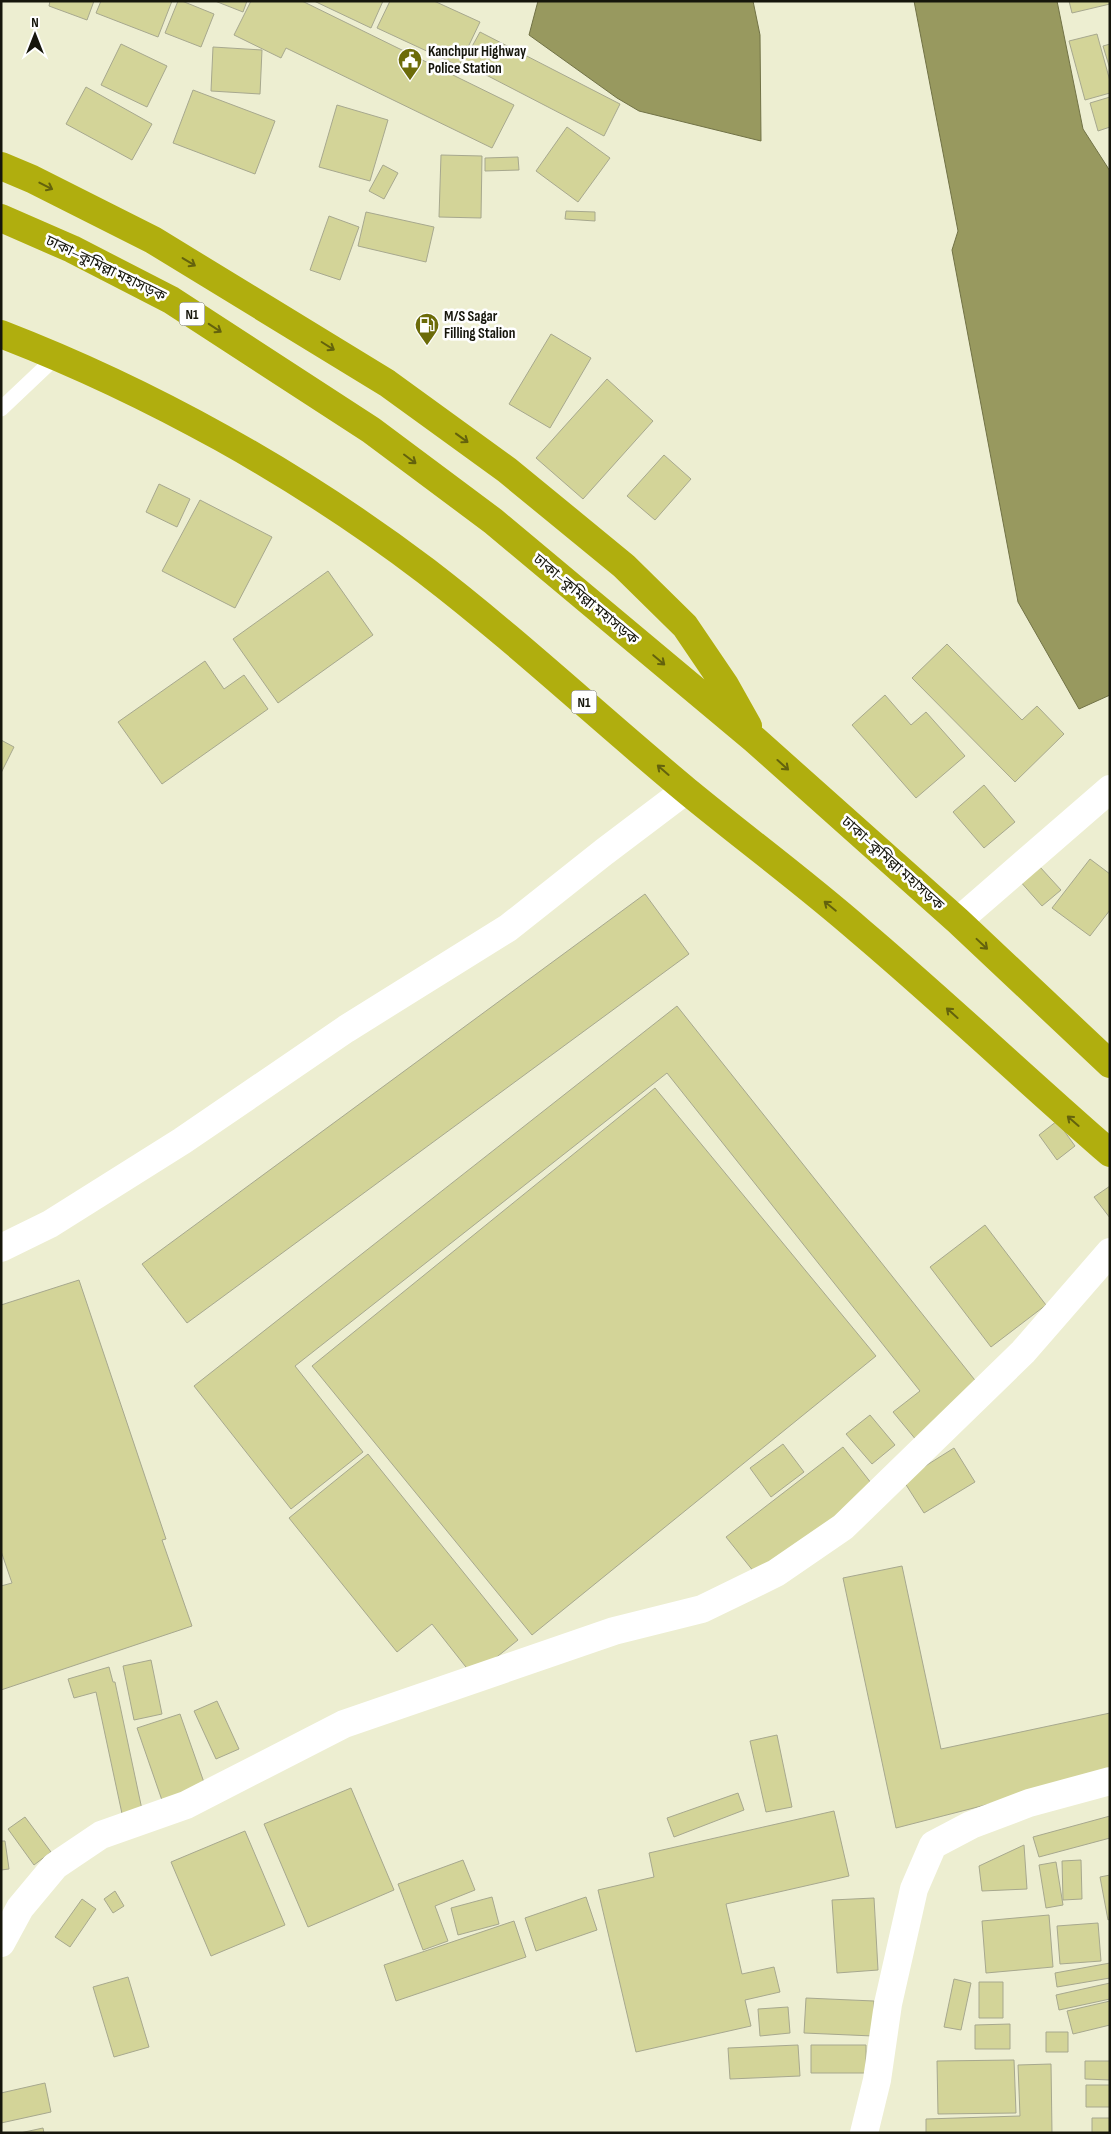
<svg xmlns="http://www.w3.org/2000/svg" width="1111" height="2134" viewBox="0 0 1111 2134" font-family="'Sofia Sans Condensed','Noto Sans Bengali',sans-serif">
  <style>
    .water { fill: #98995f; stroke: #717246 }
    .building { fill: #d3d498; stroke: #a7a88e }
    .lines { fill: none; stroke-linecap: round; stroke-linejoin: round }
    .lane { stroke: #fff; stroke-width: 15 }
    .street { stroke: #fff; stroke-width: 28 }
    .highway { stroke: #b0ae0e; stroke-width: 28 }
    .oneway { stroke: #63620d }
    .labels { text-anchor: middle; stroke-width: 5; stroke-linejoin: round; paint-order: stroke }
    .shield { fill: #fff; stroke: #5c5c55; stroke-width: 1 }
    .shield-label { font-size: 14px; font-weight: bold; fill: #16160c }
    .poi-label { font-size: 15px; font-weight: bold; fill: #16160c; stroke: #fff; text-anchor: start }
    .street-label { font-size: 15px; fill: #16160c; stroke: #fff }
  </style>
  <rect width="100%" height="100%" fill="#edeed1"/>
  <path class="water" d="M538,1H753L760,35L761,141L639,111L617,98L529,35Z
    M914,1H1057L1083,129L1110,171V695L1079,709L1018,602L952,250L958,231Z"/>
  <path class="building" d="M50,1H94L87,20L49,6Z
    M101,1H172L158,37L96,13Z
    M178,1H182L214,14L201,47L165,33Z
    M215,1H247L243,12Z
    M251,1H302L514,105L492,148L286,48L281,58L234,35Z
    M314,1H383L371,28Z
    M390,1H434L480,22L459,66L377,28Z
    M1069,1H1110V4L1072,13Z
    M480,32L620,104L604,136L463,63Z
    M1097,34L1110,81V93L1085,100L1069,41Z
    M121,44L167,66L147,107L101,85Z
    M1110,44V69L1103,46Z
    M213,47L262,50L260,94L211,91Z
    M86,87L152,124L132,160L66,124Z
    M193,90L275,121L255,174L173,143Z
    M1110,97V127L1098,131L1090,103Z
    M337,105L388,120L370,181L319,167Z
    M567,127L610,158L578,202L536,171Z
    M441,155L482,156L481,218L439,217Z
    M518,157L519,170L485,171V158Z
    M383,165L398,173L384,199L369,191Z
    M566,211L595,212V221L565,219Z
    M366,212L434,227L426,262L358,246Z
    M329,216L359,227L340,280L310,270Z
    M551,334L591,358L550,428L509,404Z
    M607,379L653,421L583,499L536,458Z
    M664,455L691,479L655,520L627,496Z
    M159,484L190,499L177,527L146,512Z
    M200,500L272,537L235,608L162,571Z
    M328,571L373,635L278,703L233,639Z
    M947,644L1022,720L1037,706L1064,734L1015,782L912,678Z
    M205,661L224,689L244,675L268,709L162,784L118,722Z
    M885,695L911,725L926,712L965,756L916,798L852,725Z
    M1,740L14,747L1,773Z
    M984,785L1015,822L984,848L953,812Z
    M1029,855L1061,890L1042,906L1011,871Z
    M1090,859L1110,874V910L1090,936L1052,908Z
    M645,894L689,954L187,1323L142,1264Z
    M677,1006L982,1389L917,1441L893,1412L920,1391L667,1073L295,1366L363,1452L291,1509L194,1386Z
    M655,1088L876,1356L532,1635L312,1366Z
    M1057,1121L1075,1146L1057,1160L1039,1135Z
    M1110,1186V1218L1094,1197Z
    M985,1225L1046,1305L991,1347L930,1267Z
    M79,1280L166,1539L162,1540L192,1626L1,1690V1586L12,1583L1,1551V1305Z
    M870,1415L895,1445L872,1464L846,1434Z
    M783,1444L804,1472L771,1497L750,1468Z
    M843,1447L875,1488L758,1577L726,1537Z
    M954,1448L975,1482L924,1513L903,1480Z
    M368,1454L518,1640L473,1676L432,1624L397,1652L289,1518Z
    M902,1566L941,1749L1110,1713V1773L896,1828L843,1578Z
    M151,1660L162,1714L134,1720L123,1666Z
    M109,1667L113,1682H115L144,1819L124,1823L96,1692L74,1698L68,1679Z
    M217,1701L239,1749L216,1759L194,1711Z
    M180,1714L207,1791L164,1806L137,1728Z
    M777,1735L792,1807L766,1812L750,1741Z
    M351,1788L394,1890L308,1927L264,1824Z
    M738,1793L744,1810L674,1837L667,1818Z
    M834,1811L849,1876L726,1904L742,1974L774,1967L780,1992L745,2000L751,2026L636,2052L598,1890L654,1877L649,1853Z
    M1110,1816V1838L1039,1857L1033,1837Z
    M25,1817L51,1852L34,1865L8,1829Z
    M245,1831L285,1925L211,1956L171,1862Z
    M1,1841H5L9,1869L1,1870Z
    M1024,1845L1027,1889L982,1891L979,1866Z
    M463,1860L475,1890L435,1906L448,1941L423,1950L398,1884Z
    M1081,1860L1082,1899L1063,1900L1062,1861Z
    M1056,1862L1063,1905L1046,1908L1039,1865Z
    M1110,1875V1919L1108,1920L1100,1877Z
    M115,1891L124,1906L113,1913L104,1899Z
    M492,1897L499,1924L458,1935L451,1908Z
    M586,1897L597,1930L536,1951L525,1918Z
    M874,1898L878,1970L837,1973L832,1900Z
    M82,1899L96,1909L70,1947L55,1937Z
    M1049,1915L1053,1967L986,1973L982,1921Z
    M514,1921L526,1957L396,2001L384,1965Z
    M1098,1923L1101,1961L1060,1964L1057,1926Z
    M1110,1963V1978L1057,1987L1055,1973Z
    M128,1977L149,2047L114,2057L93,1987Z
    M954,1979L971,1983L961,2030L944,2027Z
    M979,1982H1003V2018H979Z
    M1110,1983V1999L1059,2010L1056,1995Z
    M806,1998L874,2001L873,2036L804,2033Z
    M1110,2001V2025L1073,2034L1067,2011Z
    M788,2007L790,2033L760,2036L758,2009Z
    M1010,2024V2049H975V2025Z
    M1046,2032H1068V2052H1046Z
    M798,2045L800,2076L730,2079L728,2048Z
    M811,2045H866V2073H811Z
    M1014,2060L1016,2113L938,2114L937,2061Z
    M1085,2061H1110V2080L1085,2079Z
    M1051,2064L1052,2133H926V2119L1020,2116L1018,2065Z
    M45,2083L51,2112L1,2123V2093Z
    M1086,2085H1110V2107H1086Z
    M1092,2118H1110V2133H1092Z
    M43,2128L44,2133H20Z"/>
  <g class="lines">
    <path class="lane" d="M1,409L57,356"/>
    <path class="street" d="M958,921L1110,789
      M1,1248L50,1224L182,1141L346,1029L508,928L604,852L686,790
      M1,1943L20,1908L55,1866L101,1835L186,1805L344,1724L614,1631L702,1609L776,1573L843,1527L1023,1352L1110,1252
      M864,2133L877,2080L888,2004L914,1889L933,1845L971,1825L1029,1803L1110,1781"/>
    <path class="highway" d="M1,166L32,179L153,240L387,383L507,470L624,566L685,626L725,685L748,726
      M1,218L72,249L171,300L371,430L493,521L755,740L958,921L1110,1064
      M1,334C151,392 298,474 426,571C516,640 599,718 687,791C744,838 804,882 860,931C945,1003 1026,1080 1110,1153"/>
  </g>
  <defs><path id="oneway-shaft" d="M-6 0H5M1.5-3L5.5 0L1.5 3" fill="none" stroke-width="1.6" stroke-linecap="round" stroke-linejoin="round" transform="scale(1.25)"/></defs>
  <g class="oneway">
    <use href="#oneway-shaft" transform="translate(46 186) rotate(27)"/>
    <use href="#oneway-shaft" transform="translate(189 262) rotate(31)"/>
    <use href="#oneway-shaft" transform="translate(215 328) rotate(33)"/>
    <use href="#oneway-shaft" transform="translate(328 346) rotate(32)"/>
    <use href="#oneway-shaft" transform="translate(462 438) rotate(36)"/>
    <use href="#oneway-shaft" transform="translate(410 459) rotate(37)"/>
    <use href="#oneway-shaft" transform="translate(659 660) rotate(40)"/>
    <use href="#oneway-shaft" transform="translate(783 765) rotate(42)"/>
    <use href="#oneway-shaft" transform="translate(663 770) rotate(-139)"/>
    <use href="#oneway-shaft" transform="translate(830 906) rotate(-141)"/>
    <use href="#oneway-shaft" transform="translate(982 944) rotate(43)"/>
    <use href="#oneway-shaft" transform="translate(952 1013) rotate(-138)"/>
    <use href="#oneway-shaft" transform="translate(1073 1121) rotate(-139)"/>
  </g>
  <defs>
    <symbol id="civic-pin" viewBox="-11 -11 22 30"><path d="M0 17L-7.5 6A9.5 9.5 0 1 1 7.5 6Z" fill="#6c6b09" stroke="#fff"/><path d="M-.6-6.5H3V-4.5H.6V-3L4-1V1h2V6H-6V1h2V-1L-.6-3ZM-1.2 2.5V6h2.4V2.5Z" fill="#fff"/></symbol>
    <symbol id="fuel-pin" viewBox="-11 -11 22 30"><path d="M0 17L-7.5 6A9.5 9.5 0 1 1 7.5 6Z" fill="#6c6b09" stroke="#fff"/><path d="M-5.5-6h7V0h2V4h1.3V-2.5L3-4.5l.8-.8L6-3V5H2.5V1h-1V6h-7ZM-4.2-4.7v3.2H.2V-4.7Z" fill="#fff"/></symbol>
  </defs>
  <g fill-rule="evenodd">
    <use href="#civic-pin" x="396" y="46" width="28" height="38"/>
    <use href="#fuel-pin" x="413" y="311" width="28" height="38"/>
  </g>
  <g class="labels">
    <g class="shield">
      <rect x="179.5" y="302.5" width="25" height="23" rx="4"/>
      <rect x="571.5" y="690.5" width="25" height="23" rx="4"/>
    </g>
    <g class="shield-label">
      <text x="192" y="319">N1</text>
      <text x="584" y="707">N1</text>
    </g>
    <g class="poi-label">
      <text x="428" y="56">Kanchpur Highway<tspan x="428" dy="17">Police Station</tspan></text>
      <text x="444" y="321">M/S Sagar<tspan x="444" dy="17">Filling Stalion</tspan></text>
    </g>
    <g class="street-label">
      <text transform="translate(106 268) rotate(26)" y="5">ঢাকা–কুমিল্লা মহাসড়ক</text>
      <text transform="translate(586 599) rotate(40)" y="5">ঢাকা–কুমিল্লা মহাসড়ক</text>
      <text transform="translate(893 863) rotate(42)" y="5">ঢাকা–কুমিল্লা মহাসড়ক</text>
    </g>
  </g>
  <rect width="1111" height="2134" fill="none" stroke="#16160c" stroke-width="5"/>
  <g transform="translate(35 35)" stroke="#ffffff" stroke-width="4" paint-order="stroke">
  <path d="M0-4L9 19L0 12L-9 19Z" fill="#16160c"/>
  <text y="-8" font-size="14" font-weight="bold" text-anchor="middle" fill="#16160c">N</text>
  </g>
</svg>
